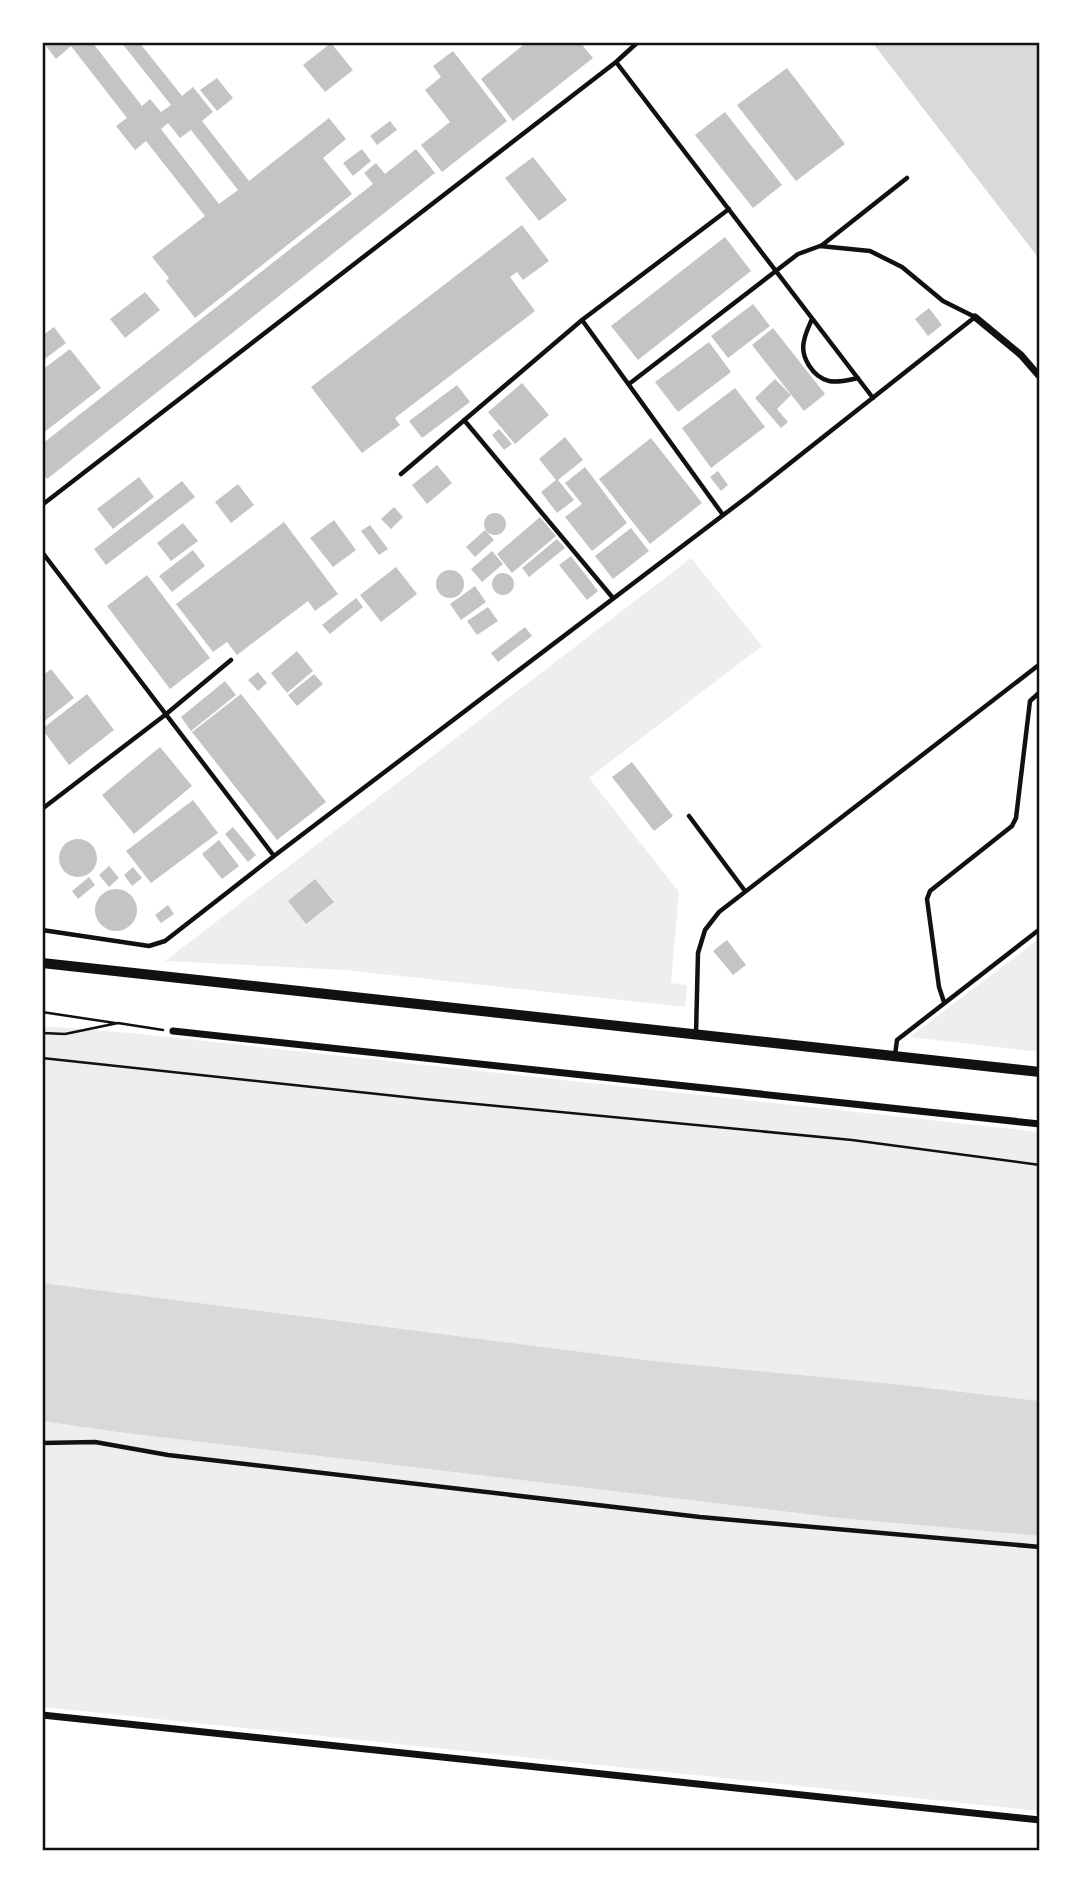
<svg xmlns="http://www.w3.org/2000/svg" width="1082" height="1893" viewBox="0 0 1082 1893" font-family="Literata,serif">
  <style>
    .green { fill: #eee }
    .water { fill: #d9d9d9 }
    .building { fill: #c4c4c4; fill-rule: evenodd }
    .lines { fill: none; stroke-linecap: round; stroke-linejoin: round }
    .path { stroke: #111; stroke-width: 2.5 }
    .service { stroke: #111; stroke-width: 4.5 }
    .minor { stroke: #111; stroke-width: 7 }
    .tertiary { stroke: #111; stroke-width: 10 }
    .neatline { fill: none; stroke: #111; stroke-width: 2.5 }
  </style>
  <rect width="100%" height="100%" fill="#fff"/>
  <path class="green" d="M691,558L762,646L589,778L679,892L671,983L687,985L685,1007L345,970L165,961Z
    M1040,938V1052L910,1037Z
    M42,1026L131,1033L1040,1132V1401L895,1384L654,1361L42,1283Z
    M42,1421L117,1432L839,1518L1040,1536V1811L42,1707Z"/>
  <path class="water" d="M872,42H1040V260Z
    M42,1283L654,1361L895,1384L1040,1401V1536L839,1518L117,1432L42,1421Z"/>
  <path class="building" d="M43,42H92L142,106L150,99L161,112L171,105L121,42H139L182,96L193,87L213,112L202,121L249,181L329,118L346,139L323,158L352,194L195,318L166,281L169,278L152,257L205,216L146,141L135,150L116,126L127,118L71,46L56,59ZM168,123L180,138L191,130L238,190L219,204L161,129Z
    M527,42H580L593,58L513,121L481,79Z
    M331,43L353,70L325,92L303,65Z
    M453,51L507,121L442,172L421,145L450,122L425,90L441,77L433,66Z
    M787,68L845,144L796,181L737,105Z
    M217,78L233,98L217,111L200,90Z
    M725,112L782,185L753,208L695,135Z
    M390,121L397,130L377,145L370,136Z
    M362,149L371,161L353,176L343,163Z
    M416,149L435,173L47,479L42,473V444L373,184L364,173L376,163L385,174Z
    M533,157L567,200L539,221L505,178Z
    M522,225L549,261L523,280L517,272L510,277L535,311L395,418L400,425L362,453L311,387Z
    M725,237L751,271L638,360L611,326Z
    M145,292L160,310L125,338L110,319Z
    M753,304L770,326L728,358L711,336Z
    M929,308L942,325L928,336L915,319Z
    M54,327L66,343L42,361V336Z
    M773,328L825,394L804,411L752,345Z
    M709,342L731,372L678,412L655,382Z
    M70,349L101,388L42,434V370Z
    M775,379L791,395L777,409L788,422L781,428L755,398Z
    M522,383L549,415L515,444L488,412Z
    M457,385L470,402L422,438L409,421Z
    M735,388L765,427L711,468L682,428Z
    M499,429L512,444L504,450L492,435Z
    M565,437L583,460L558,480L574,500L557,513L541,492L556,480L539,459Z
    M651,438L702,503L650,544L599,479Z
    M437,465L452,483L427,504L412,485Z
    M585,467L627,523L592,551L565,517L582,504L565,483Z
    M718,471L728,485L721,491L710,477Z
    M139,477L154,497L113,529L97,509Z
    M182,481L195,497L106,565L94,549Z
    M238,484L254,505L231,523L215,502Z
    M394,507L403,517L391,529L381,519Z
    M484 524a11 11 0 1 1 22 0a11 11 0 1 1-22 0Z
    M540,517L556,536L512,573L497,554Z
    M334,520L356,550L333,567L310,538Z
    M284,522L338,594L315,611L308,601L237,655L227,642L213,652L176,604Z
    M183,523L198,541L171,561L157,543Z
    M370,525L388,549L379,555L361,531Z
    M631,528L649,551L613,579L595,556Z
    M485,530L494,540L475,557L466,547Z
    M557,539L565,548L529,577L522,568Z
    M193,550L205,566L172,592L159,576Z
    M492,551L503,564L482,582L471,569Z
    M571,556L598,591L587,600L559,565Z
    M396,567L417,594L381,622L360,595Z
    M436 584a14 14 0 1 1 28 0a14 14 0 1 1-28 0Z
    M492 584a11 11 0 1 1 22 0a11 11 0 1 1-22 0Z
    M147,575L210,658L170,689L107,606Z
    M475,586L486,602L461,620L450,604Z
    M356,598L363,607L330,634L322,625Z
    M488,607L498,621L477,635L467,621Z
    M525,627L532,636L498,662L491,653Z
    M297,651L313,671L287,693L271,673Z
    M51,669L74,698L42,723V676Z
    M258,672L267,683L258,691L248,680Z
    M314,674L323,684L297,706L288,695Z
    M225,681L236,695L191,731L181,717Z
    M87,694L114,730L69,765L42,729Z
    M241,694L326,802L277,840L192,732Z
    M160,747L192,786L134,834L102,795Z
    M632,762L673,816L654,831L612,777Z
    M193,800L218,833L151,883L126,851Z
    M233,827L256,855L248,862L225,834Z
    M59 858a19 19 0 1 1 38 0a19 19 0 1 1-38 0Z
    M219,840L239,866L222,879L202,854Z
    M109,866L119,878L109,887L99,875Z
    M133,867L142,878L132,886L124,875Z
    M89,877L95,885L78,899L72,891Z
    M315,879L334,902L306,924L288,901Z
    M95 910a21 21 0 1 1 42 0a21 21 0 1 1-42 0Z
    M168,905L174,914L161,923L155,915Z
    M727,940L746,965L733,975L713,951Z"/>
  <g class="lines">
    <path class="path" d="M42,1012L115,1023
      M42,1033L65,1034L118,1023L163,1030
      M42,1058L424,1099L852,1140L1040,1165"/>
    <path class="service" d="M616,62L873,398
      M821,246L907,178
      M812,319C809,326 805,334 804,341C800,357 813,377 829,381C839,383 848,380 858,378
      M582,320L723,515
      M464,420L613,598
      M401,474L582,320L729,209
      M42,505L616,62L638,42
      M42,552L274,856L751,494L975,317L943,301L902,267L870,251L820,246L798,254L629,384
      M42,809L165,715L231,660
      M689,816L745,891
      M42,930L149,946L165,941L274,856
      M944,1002L939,987L927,899L930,891L1012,826L1016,818L1030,701L1040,692
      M696,1034L698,953L705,930L719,912L1040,664
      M895,1055L897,1040L1040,929
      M42,1443L95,1442L168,1455L700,1517L1040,1547"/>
    <path class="minor" d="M975,317L1021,355L1040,377
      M173,1031L1040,1124
      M42,1715L1040,1820"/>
    <path class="tertiary" d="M42,963L1040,1072"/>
  </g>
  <rect width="1082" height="1893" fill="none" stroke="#ffffff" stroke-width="88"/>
  <rect x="44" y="44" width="994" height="1805" class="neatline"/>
</svg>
